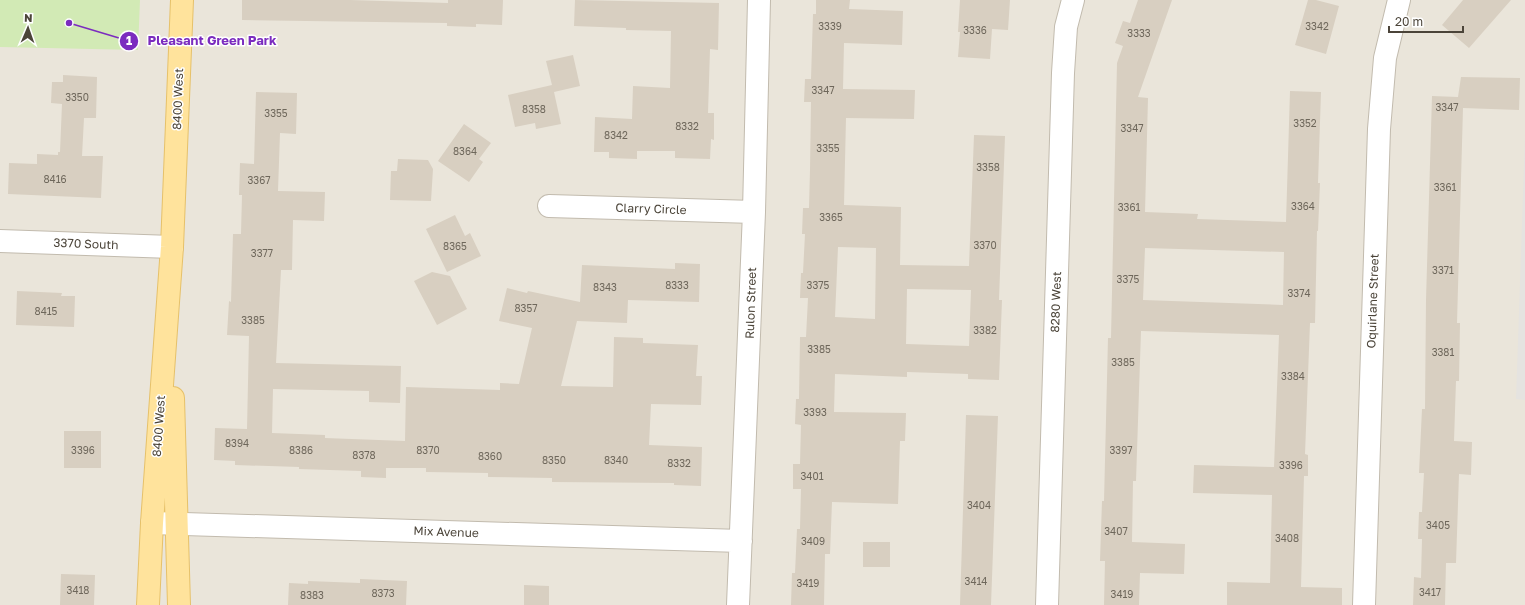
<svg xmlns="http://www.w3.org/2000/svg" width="1525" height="605" viewBox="0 0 1525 605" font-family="'Golos Text',sans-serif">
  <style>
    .residential { fill: #eae5da }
    .green { fill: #d2eab5 }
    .parking { fill: #e5e3e0 }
    .building { fill: #d8cfc1; fill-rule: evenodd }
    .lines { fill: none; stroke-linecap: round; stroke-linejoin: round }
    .street-casing { stroke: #c2bbae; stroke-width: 24 }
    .primary-casing { stroke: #e6c16a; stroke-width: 24 }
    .street { stroke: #fff; stroke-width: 22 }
    .primary { stroke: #ffe39c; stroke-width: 22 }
    .labels { text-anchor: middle; stroke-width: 3; stroke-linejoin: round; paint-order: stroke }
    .number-label { font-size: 10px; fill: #6e675b }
    .street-label { font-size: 12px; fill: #4b4439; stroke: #fff }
    .leader { fill: none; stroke: #7b2cbf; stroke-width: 1.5 }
    .callout-dot { fill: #7b2cbf; stroke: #fff; stroke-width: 1.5 }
    .mark-label { font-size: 12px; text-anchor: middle; font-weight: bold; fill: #fff }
    .callout-label { font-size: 13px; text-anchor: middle; font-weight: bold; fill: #7b2cbf; stroke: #fff; stroke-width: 3; stroke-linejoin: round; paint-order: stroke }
  </style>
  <rect width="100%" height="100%" fill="#f6f3ec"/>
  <path class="residential" d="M0,0H1525V605H0Z"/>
  <path class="green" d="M0,0H140L138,50L0,47Z"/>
  <path class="parking" d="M1525,135V400L1516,399Z"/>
  <path class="building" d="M242,0H350L448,3V0H503L502,25L476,24V27L447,26V23L242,20Z
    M575,0L719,3L718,50L710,49L708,113H714V140L711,139L710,159L675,158V151H637V159L609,158V152H594L595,117L632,119L633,86L670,88L671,31L626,30V28L574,26Z
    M816,0H850L849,9L903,11L902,45L844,43L843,89L915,90L914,119L846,118L844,205L901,207L900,265L969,266L974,135L1005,136L999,300H1002L999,380L968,379V374L907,372V377L835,374L834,412L906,413L905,441H900L898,504L832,502L830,554H825L824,605H791L792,573H795L797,529H800L801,489H793V464H800L801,425L795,424L796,399H799L800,337H806L808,298H800L801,273H803L805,234H802L803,208H809L810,170L811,102H804L805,79H811L813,14H816ZM838,247L876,248L875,319L835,317ZM907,289L971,290L969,346L906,344Z
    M960,0H1010L1008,30L992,29L990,59L958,57L960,32H958Z
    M1138,0H1172L1138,97L1148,98L1145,212L1198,214L1197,219L1286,222L1290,91L1321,92L1318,183H1320L1318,231H1317L1315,323H1310L1305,454L1308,455V476H1304L1301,587L1342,588V605H1227V582L1270,583L1272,495L1193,493L1194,465L1274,467L1279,335L1141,331L1136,481H1133L1132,542L1185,544L1184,574L1140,573L1139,605H1104L1105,561H1100L1102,501H1104L1108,338H1111L1117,63L1123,46L1115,43L1123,21L1130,23ZM1145,248L1284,252L1283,305L1143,300Z
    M1308,0H1316L1339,6L1326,54L1295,45Z
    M1463,0H1511L1469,48L1442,25Z
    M573,55L580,86L554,92L561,124L536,129L535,123L515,127L508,95L552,85L546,61Z
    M63,75L97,77L96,118H84L82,156H103L101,198L8,194L9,163L37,164V154L58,155V152H60L62,104L51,103L52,82H63Z
    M1461,77L1520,78L1519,110L1463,108L1457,323H1460L1459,381H1456L1454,441L1472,442L1471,475L1459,474L1456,563H1446L1445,605H1413L1414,577L1421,578L1422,539H1418L1419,512H1422L1424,473H1419L1422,409H1425L1426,300L1432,96L1458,97Z
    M256,92L297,93L296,134L280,133L278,191L325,192L324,221L293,220L292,270H281L276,363L401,366L400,403L369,402V391L273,389L272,433L325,435V438L405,441L406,387L500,390V383L519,384L532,328L499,321L507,288L527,293L528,291L580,302L582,265L675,269V263L700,264L699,302L628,300L627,323L577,321L561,386L613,387L614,337L643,338V343L698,345L696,376H702L701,405L651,404L649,445L702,447L701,486L674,485V483L552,482V478L488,477V473L426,472V468H386V478L361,477V471L299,469V467L235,465V461L214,460L215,428L247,429L249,336L227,335L229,301L231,302L233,234H241L242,195H239L240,163L254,164Z
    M464,124L491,143L479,159L483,162L469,182L438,161Z
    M398,159L428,160L433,169L431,201L390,200L391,171H397Z
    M455,215L465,236L470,233L481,256L447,272L426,229Z
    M432,272L450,276L467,309L437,325L414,281Z
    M17,291L62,293L61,296H75L74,327L16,325Z
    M966,415L998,416L991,605H960Z
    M64,431H101V468H64Z
    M863,542H890V567H863Z
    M61,574L95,575L94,605H60Z
    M360,579L407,581L406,605H288L289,583L308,584V581L360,583Z
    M524,585L549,586V605H524Z"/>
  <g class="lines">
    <defs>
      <path id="street" d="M549,206L754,212
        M0,241L172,247
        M152,523L741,541
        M738,605L754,212L759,0
        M1047,605L1063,73L1066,27L1073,0
        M1364,605L1379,129L1385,58L1399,0"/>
      <path id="primary" d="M173,398L179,605
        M148,605L152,523L172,247L182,0"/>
    </defs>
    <use href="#street" class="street-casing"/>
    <use href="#primary" class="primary-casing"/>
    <use href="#street" class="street"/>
    <use href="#primary" class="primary"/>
  </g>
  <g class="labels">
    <g class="number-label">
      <text x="830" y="30">3339</text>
      <text x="1317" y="30">3342</text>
      <text x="975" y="34">3336</text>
      <text x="1139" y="37">3333</text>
      <text x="823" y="94">3347</text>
      <text x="77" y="101">3350</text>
      <text x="1447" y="111">3347</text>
      <text x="534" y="113">8358</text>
      <text x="276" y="117">3355</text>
      <text x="1305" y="127">3352</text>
      <text x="687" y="130">8332</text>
      <text x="1132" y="132">3347</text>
      <text x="616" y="139">8342</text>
      <text x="828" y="152">3355</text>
      <text x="465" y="155">8364</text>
      <text x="988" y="171">3358</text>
      <text x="55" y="183">8416</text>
      <text x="259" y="184">3367</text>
      <text x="1445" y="191">3361</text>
      <text x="1303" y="210">3364</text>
      <text x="1129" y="211">3361</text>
      <text x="831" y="221">3365</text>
      <text x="985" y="249">3370</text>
      <text x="455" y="250">8365</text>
      <text x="262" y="257">3377</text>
      <text x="1443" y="274">3371</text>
      <text x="1128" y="283">3375</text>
      <text x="677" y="289">8333</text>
      <text x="818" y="289">3375</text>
      <text x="605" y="291">8343</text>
      <text x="1299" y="297">3374</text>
      <text x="526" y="312">8357</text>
      <text x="46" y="315">8415</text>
      <text x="253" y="324">3385</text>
      <text x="985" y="334">3382</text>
      <text x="819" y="353">3385</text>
      <text x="1443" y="356">3381</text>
      <text x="1123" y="366">3385</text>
      <text x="1293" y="380">3384</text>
      <text x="815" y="416">3393</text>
      <text x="237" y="447">8394</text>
      <text x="83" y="454">3396</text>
      <text x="301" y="454">8386</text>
      <text x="428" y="454">8370</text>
      <text x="1121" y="454">3397</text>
      <text x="364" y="459">8378</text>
      <text x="490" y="460">8360</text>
      <text x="554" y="464">8350</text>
      <text x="616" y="464">8340</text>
      <text x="679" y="467">8332</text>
      <text x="1291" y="469">3396</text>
      <text x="812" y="480">3401</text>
      <text x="979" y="509">3404</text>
      <text x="1438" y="529">3405</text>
      <text x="1116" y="535">3407</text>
      <text x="1287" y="542">3408</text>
      <text x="813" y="545">3409</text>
      <text x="976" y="585">3414</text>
      <text x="808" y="587">3419</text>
      <text x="78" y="594">3418</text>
      <text x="1430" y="596">3417</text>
      <text x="383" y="597">8373</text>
      <text x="1122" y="598">3419</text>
      <text x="312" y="599">8383</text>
    </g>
    <g class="street-label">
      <text transform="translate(178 99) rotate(-88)" y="4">8400 West</text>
      <text transform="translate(651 209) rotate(2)" y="4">Clarry Circle</text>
      <text transform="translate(86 244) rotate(2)" y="4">3370 South</text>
      <text transform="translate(1373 301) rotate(-88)" y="4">Oquirlane Street</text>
      <text transform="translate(1056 302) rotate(-88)" y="4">8280 West</text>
      <text transform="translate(751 303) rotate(-88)" y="4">Rulon Street</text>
      <text transform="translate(159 426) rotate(-86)" y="4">8400 West</text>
      <text transform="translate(446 532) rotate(2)" y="4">Mix Avenue</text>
    </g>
  </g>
  <path class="leader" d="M69 23L129 41"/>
  <g class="callout-dot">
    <circle cx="69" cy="23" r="4"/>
    <circle cx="129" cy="41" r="10"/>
  </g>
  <g class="mark-label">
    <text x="129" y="45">1</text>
  </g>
  <g class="callout-label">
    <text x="212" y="45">Pleasant Green Park</text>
  </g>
  <g transform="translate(28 28) rotate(2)" stroke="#ffffff" stroke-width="3" paint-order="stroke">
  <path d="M0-3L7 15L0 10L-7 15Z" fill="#4b4439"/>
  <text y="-6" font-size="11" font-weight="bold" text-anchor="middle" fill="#4b4439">N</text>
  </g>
  <path d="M1389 26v6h74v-6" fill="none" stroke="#4b4439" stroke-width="2"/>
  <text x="1395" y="26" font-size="12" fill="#4b4439" stroke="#ffffff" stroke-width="3" paint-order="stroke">20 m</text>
</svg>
